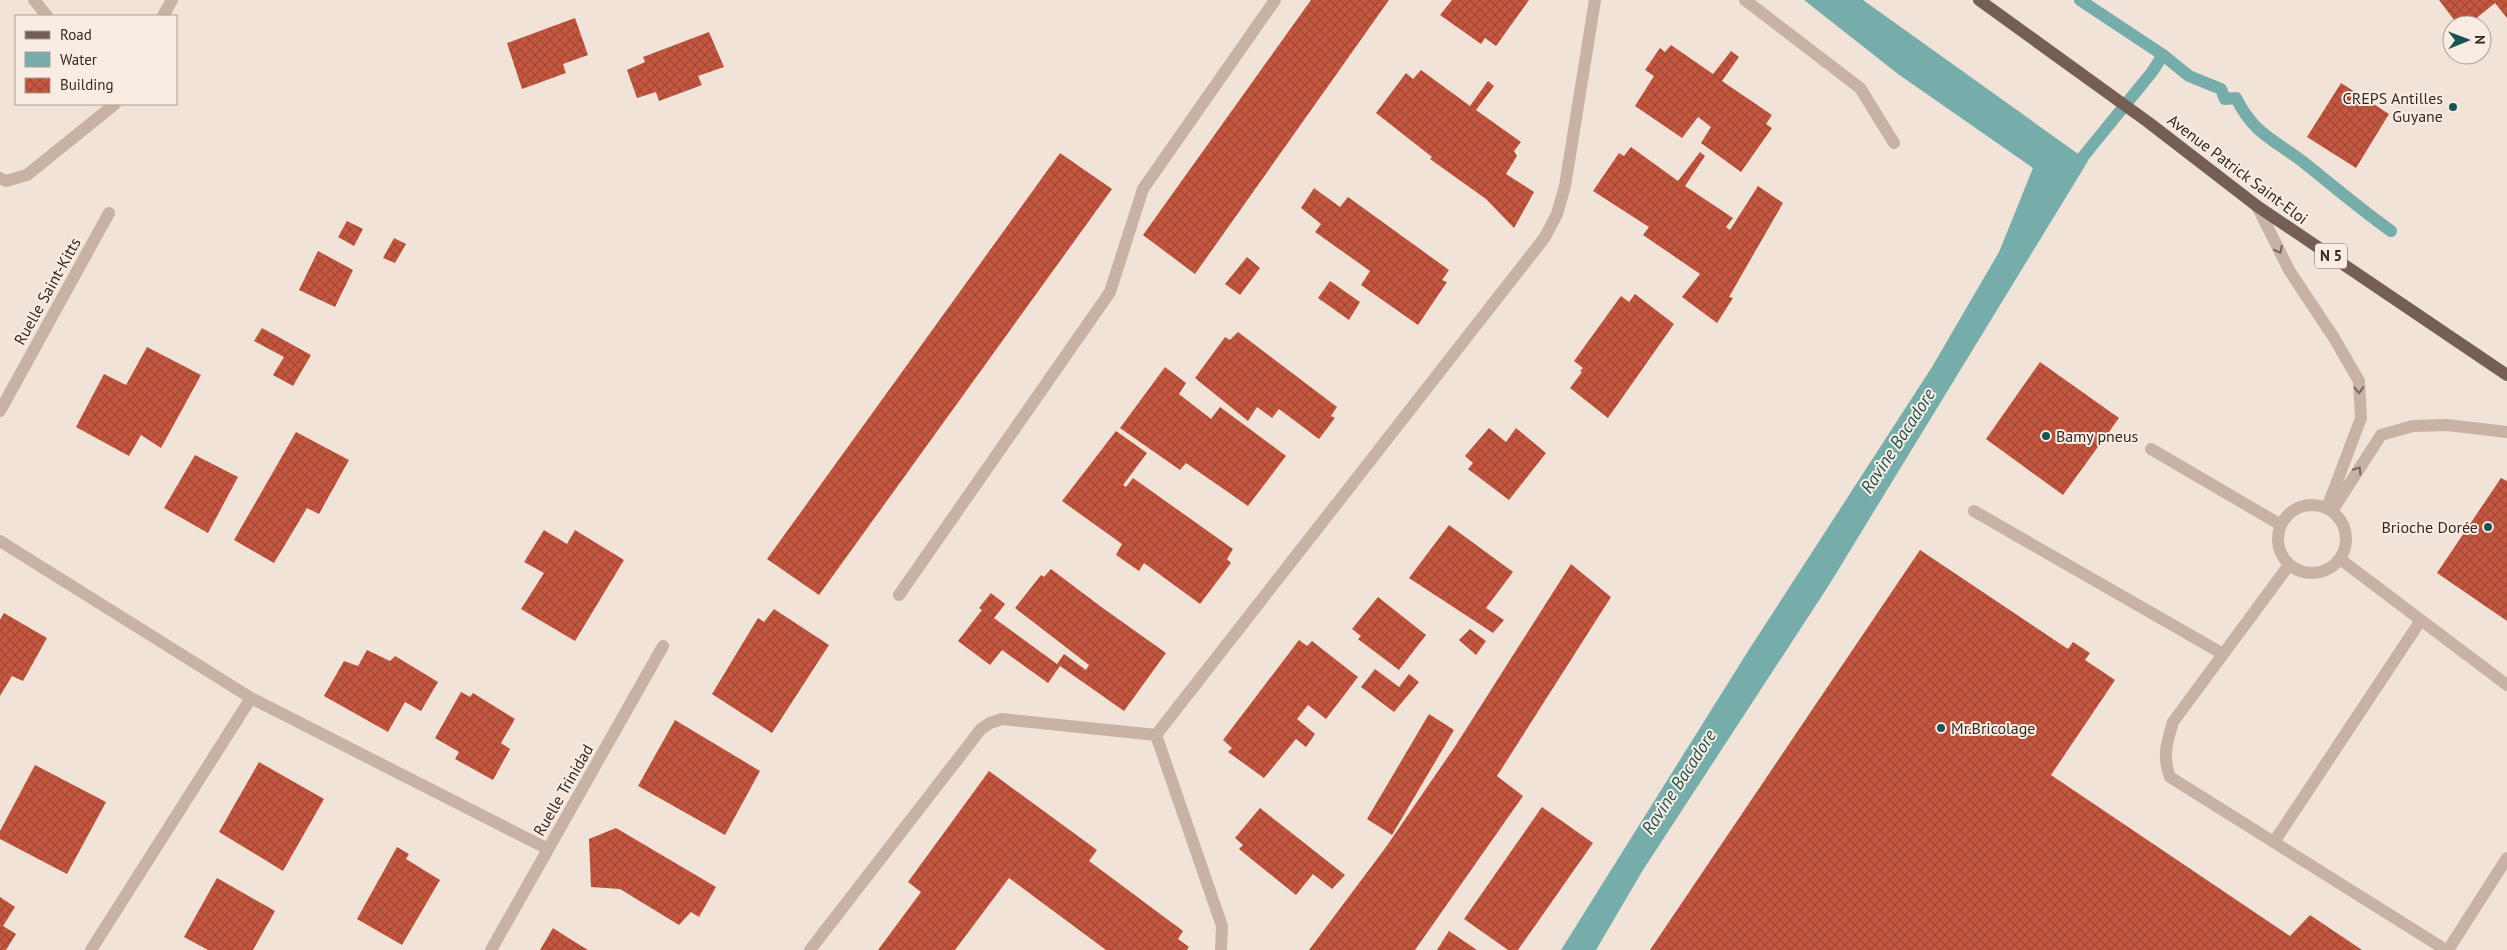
<svg xmlns="http://www.w3.org/2000/svg" width="2507" height="950" viewBox="0 0 2507 950" font-family="'PT Sans',sans-serif">
  <style>
    .water { fill: #76adab }
    .lines { fill: none; stroke-linecap: round; stroke-linejoin: round }
    .stream { stroke: #76adab; stroke-width: 12 }
    .building { fill: url(#building-cross-hatch) }
    .lane { stroke: #c8b2a3; stroke-width: 12 }
    .street { stroke: #c8b2a3; stroke-width: 12 }
    .primary { stroke: #755e56; stroke-width: 12 }
    .oneway { stroke: #76675e }
    .poi-dot { fill: #1b5454; stroke: #f9ede3; stroke-width: 2 }
    .labels { text-anchor: middle; stroke-width: 4; stroke-linejoin: round; paint-order: stroke }
    .shield { fill: #f9ede3; stroke: #6e645e; stroke-width: 1 }
    .shield-label { font-size: 15px; font-weight: bold; fill: #332925 }
    .poi-label { font-size: 16px; fill: #332925; stroke: #f9ede3; text-anchor: end }
    .street-label { font-size: 16px; fill: #332925; stroke: #f9ede3 }
    .water-label { font-size: 18px; font-style: italic; fill: #1b5454; stroke: #f9ede3 }
  </style>
  <defs>
    <pattern id="building-cross-hatch" width="8" height="8" patternUnits="userSpaceOnUse" patternTransform="scale(1.25)"><rect width="8" height="8" fill="#c55740"/><path d="M0 0l8 8M0 8l8-8" fill="none" stroke="#a14835"/></pattern>
  </defs>
  <rect width="100%" height="100%" fill="#f1e3d7"/>
  <path class="water" d="M1804,0H1863L2088,161L1829,585L1643,870L1596,950H1561L1750,648L1932,367L1999,252L2033,168L1898,74Z"/>
  <g class="lines">
    <path class="stream" d="M2163,55L2189,76L2221,89L2225,99L2236,98C2254,134 2273,139 2302,161C2332,185 2360,209 2391,231
      M2073,169L2152,72L2163,55L2080,0"/>
  </g>
  <path class="building" d="M1311,0H1389L1195,274L1143,235Z
    M1452,0H1529L1496,46L1485,38L1481,44L1440,15Z
    M2439,0H2507V18L2495,3L2468,25H2458Z
    M575,18L588,55L563,64L566,73L522,89L507,43Z
    M709,32L724,67L698,76L702,85L659,101L656,92L637,98L627,70L645,62L643,57Z
    M1671,45L1713,74L1731,51L1739,57L1722,81L1772,115L1766,124L1772,128L1741,172L1701,143L1711,127L1698,117L1682,138L1635,106L1654,76L1645,70L1660,48L1665,52Z
    M1421,70L1470,106L1488,81L1494,86L1476,110L1521,142L1514,151L1517,156L1506,174L1534,192L1514,228L1486,199L1430,159L1432,157L1376,113L1406,73L1413,79Z
    M2341,83L2389,114L2356,168L2307,137Z
    M1631,147L1678,181L1700,152L1705,156L1685,186L1733,218L1726,227L1730,230L1758,186L1783,203L1729,297L1733,298L1717,323L1682,297L1700,274L1643,235L1649,227L1593,191L1619,153L1624,156Z
    M1060,153L1112,189L819,595L767,559Z
    M1314,188L1340,207L1348,197L1449,270L1442,280L1447,282L1418,325L1361,285L1370,271L1315,232L1321,224L1301,208Z
    M347,221L363,229L354,246L338,237Z
    M394,238L406,244L395,263L383,258Z
    M318,251L353,270L335,307L299,290Z
    M1247,257L1260,268L1240,295L1225,284Z
    M1330,281L1360,302L1349,320L1318,298Z
    M1635,294L1674,324L1608,418L1570,388L1582,372L1580,371L1583,368L1574,361L1621,296L1629,302Z
    M262,328L311,355L293,386L273,375L284,357L254,341Z
    M1238,332L1337,407L1331,416L1335,418L1319,439L1279,409L1272,418L1257,407L1248,421L1195,378L1225,337L1230,340Z
    M147,347L201,375L161,448L141,435L129,456L76,427L104,374L126,385Z
    M2040,362L2119,418L2063,495L1986,439Z
    M1165,367L1186,383L1179,394L1211,419L1220,407L1286,456L1248,506L1186,463L1180,470L1120,428Z
    M1489,428L1506,442L1516,428L1546,453L1509,500L1468,469L1473,463L1465,456Z
    M1116,431L1147,453L1123,485L1126,487L1133,478L1233,549L1227,559L1231,563L1200,604L1144,563L1139,571L1116,555L1122,544L1062,501Z
    M296,432L349,460L319,514L307,508L274,563L234,540Z
    M195,455L238,477L208,533L164,508Z
    M2501,478L2507,481V621L2437,573Z
    M1449,525L1513,572L1486,608L1504,620L1493,633L1409,578Z
    M544,530L567,544L575,530L624,560L575,641L521,609L544,573L524,562Z
    M1920,550L2068,649L2073,642L2090,653L2085,660L2115,680L2051,775L2290,936L2310,915L2362,950H1650Z
    M1571,564L1611,597L1497,776L1523,796L1415,950H1309L1386,847L1456,745Z
    M1051,569L1100,606L1166,653L1124,711L1060,666L1048,683L1002,650L990,665L958,641L982,610L979,608L991,593L1005,604L994,618L1057,664L1064,654L1086,670L1089,665L1015,608L1041,575L1044,577Z
    M1378,597L1426,635L1399,670L1358,639L1361,636L1352,629Z
    M774,609L829,645L772,733L712,694L758,618L764,622Z
    M4,613L47,638L23,681L12,676L0,696V620Z
    M1470,629L1486,641L1476,655L1459,640Z
    M1299,640L1307,646L1312,641L1358,677L1326,719L1308,705L1297,719L1315,734L1306,747L1296,739L1264,778L1228,752L1232,748L1223,740Z
    M367,650L390,661L395,656L438,682L421,711L405,702L388,732L324,696L344,661L358,666Z
    M1375,669L1399,687L1409,674L1419,682L1394,712L1361,687Z
    M461,692L470,697L473,693L515,719L501,743L510,749L493,780L455,759L459,752L435,738Z
    M1429,714L1454,730L1392,835L1367,819Z
    M675,720L760,771L725,835L638,786Z
    M259,762L324,799L283,871L219,832Z
    M35,765L106,802L67,874L0,839V831Z
    M989,771L1097,850L1089,861L1183,931L1178,939L1189,947L1187,950H1106L1009,878L955,950H878L921,892L908,882Z
    M1542,807L1593,843L1518,950H1508L1464,919Z
    M1260,808L1345,875L1332,889L1313,874L1296,895L1239,849L1243,845L1235,838Z
    M616,828L716,887L699,917L691,912L679,925L620,889L591,887L589,839Z
    M397,847L409,854L406,859L440,880L402,945L357,919Z
    M217,878L275,911L253,950H208L184,937Z
    M0,897L15,907L3,926L16,934L6,950H0Z
    M553,928L570,939L588,950H540Z
    M1449,931L1477,950H1437Z"/>
  <g class="lines">
    <path class="lane" d="M34,0L47,16
      M1745,0L1860,88L1894,143
      M163,16L172,0
      M0,178L6,181L27,175L115,104
      M2257,206L2289,270L2334,338L2359,381L2361,418L2327,508
      M2151,449L2281,525
      M2278 539a34 34 0 1 1 68 0a34 34 0 1 1-68 0Z
      M1974,511L2223,654
      M2332,511L2381,435L2413,426L2447,425L2507,432
      M2340,559L2507,685
      M2289,565L2173,722C2167,742 2162,757 2170,777L2446,950
      M899,595L1110,292L1143,189L1275,0
      M1156,735L1545,237L1557,214L1565,186L1595,0
      M2274,842L2421,620
      M810,950L981,729L990,723L1002,719L1156,735L1222,926L1221,950
      M2448,950L2507,858"/>
    <path class="street" d="M0,411L109,213
      M0,541L251,698L548,849
      M91,950L251,698
      M491,950L663,646"/>
    <path class="primary" d="M1979,0L2148,122L2257,206L2507,375"/>
  </g>
  <defs><path id="oneway-chevron" d="M-2-3.5L2.5 0L-2 3.5" fill="none" stroke-width="1.6" stroke-linecap="round" stroke-linejoin="round" transform="scale(1.25)"/></defs>
  <g class="oneway">
    <use href="#oneway-chevron" transform="translate(2279 250) rotate(63)"/>
    <use href="#oneway-chevron" transform="translate(2359 390) rotate(87)"/>
    <use href="#oneway-chevron" transform="translate(2358 470) rotate(-57)"/>
  </g>
  <g class="poi-dot">
    <circle cx="2453" cy="107" r="5"/>
    <circle cx="2046" cy="436" r="5"/>
    <circle cx="2488" cy="527" r="5"/>
    <circle cx="1941" cy="728" r="5"/>
  </g>
  <g class="labels">
    <rect class="shield" x="2315" y="243.5" width="32" height="25" rx="4"/>
    <g class="shield-label">
      <text x="2331" y="261">N 5</text>
    </g>
    <g class="poi-label">
      <text x="2443" y="104">CREPS Antilles<tspan x="2443" dy="18">Guyane</tspan></text>
      <text x="2056" y="442" text-anchor="start">Bamy pneus</text>
      <text x="2478" y="533">Brioche Dorée</text>
      <text x="1951" y="734" text-anchor="start">Mr.Bricolage</text>
    </g>
    <g class="street-label">
      <text transform="translate(2238 169) rotate(37)" y="6">Avenue Patrick Saint-Eloi</text>
      <text transform="translate(47 291) rotate(-61)" y="6">Ruelle Saint-Kitts</text>
      <text transform="translate(563 790) rotate(-60)" y="6">Ruelle Trinidad</text>
    </g>
    <g class="water-label">
      <text transform="translate(1898 441) rotate(-57)" y="6">Ravine Bacadore</text>
      <text transform="translate(1679 782) rotate(-57)" y="6">Ravine Bacadore</text>
    </g>
  </g>
  <rect x="15" y="15" width="162" height="90" fill="#f9ede3" stroke="#aa9f97"/>
  <rect x="25" y="31" width="25" height="8" fill="#755e56" stroke="#aa9f97"/>
  <text x="60" y="40" font-size="15" fill="#332925">Road</text>
  <rect x="25" y="52" width="25" height="15" fill="#76adab" stroke="#aa9f97"/>
  <text x="60" y="65" font-size="15" fill="#332925">Water</text>
  <rect x="25" y="78" width="25" height="15" fill="url(#building-cross-hatch)" stroke="#aa9f97"/>
  <text x="60" y="90" font-size="15" fill="#332925">Building</text>
  <g transform="translate(2467 40) rotate(89)"><circle r="24" fill="#f9ede3" stroke="#aa9f97"/>
  <path d="M0-4L9 19L0 12L-9 19Z" fill="#1b5454"/>
  <text y="-8" font-size="14" font-weight="bold" text-anchor="middle" fill="#332925">N</text>
  </g>
</svg>
